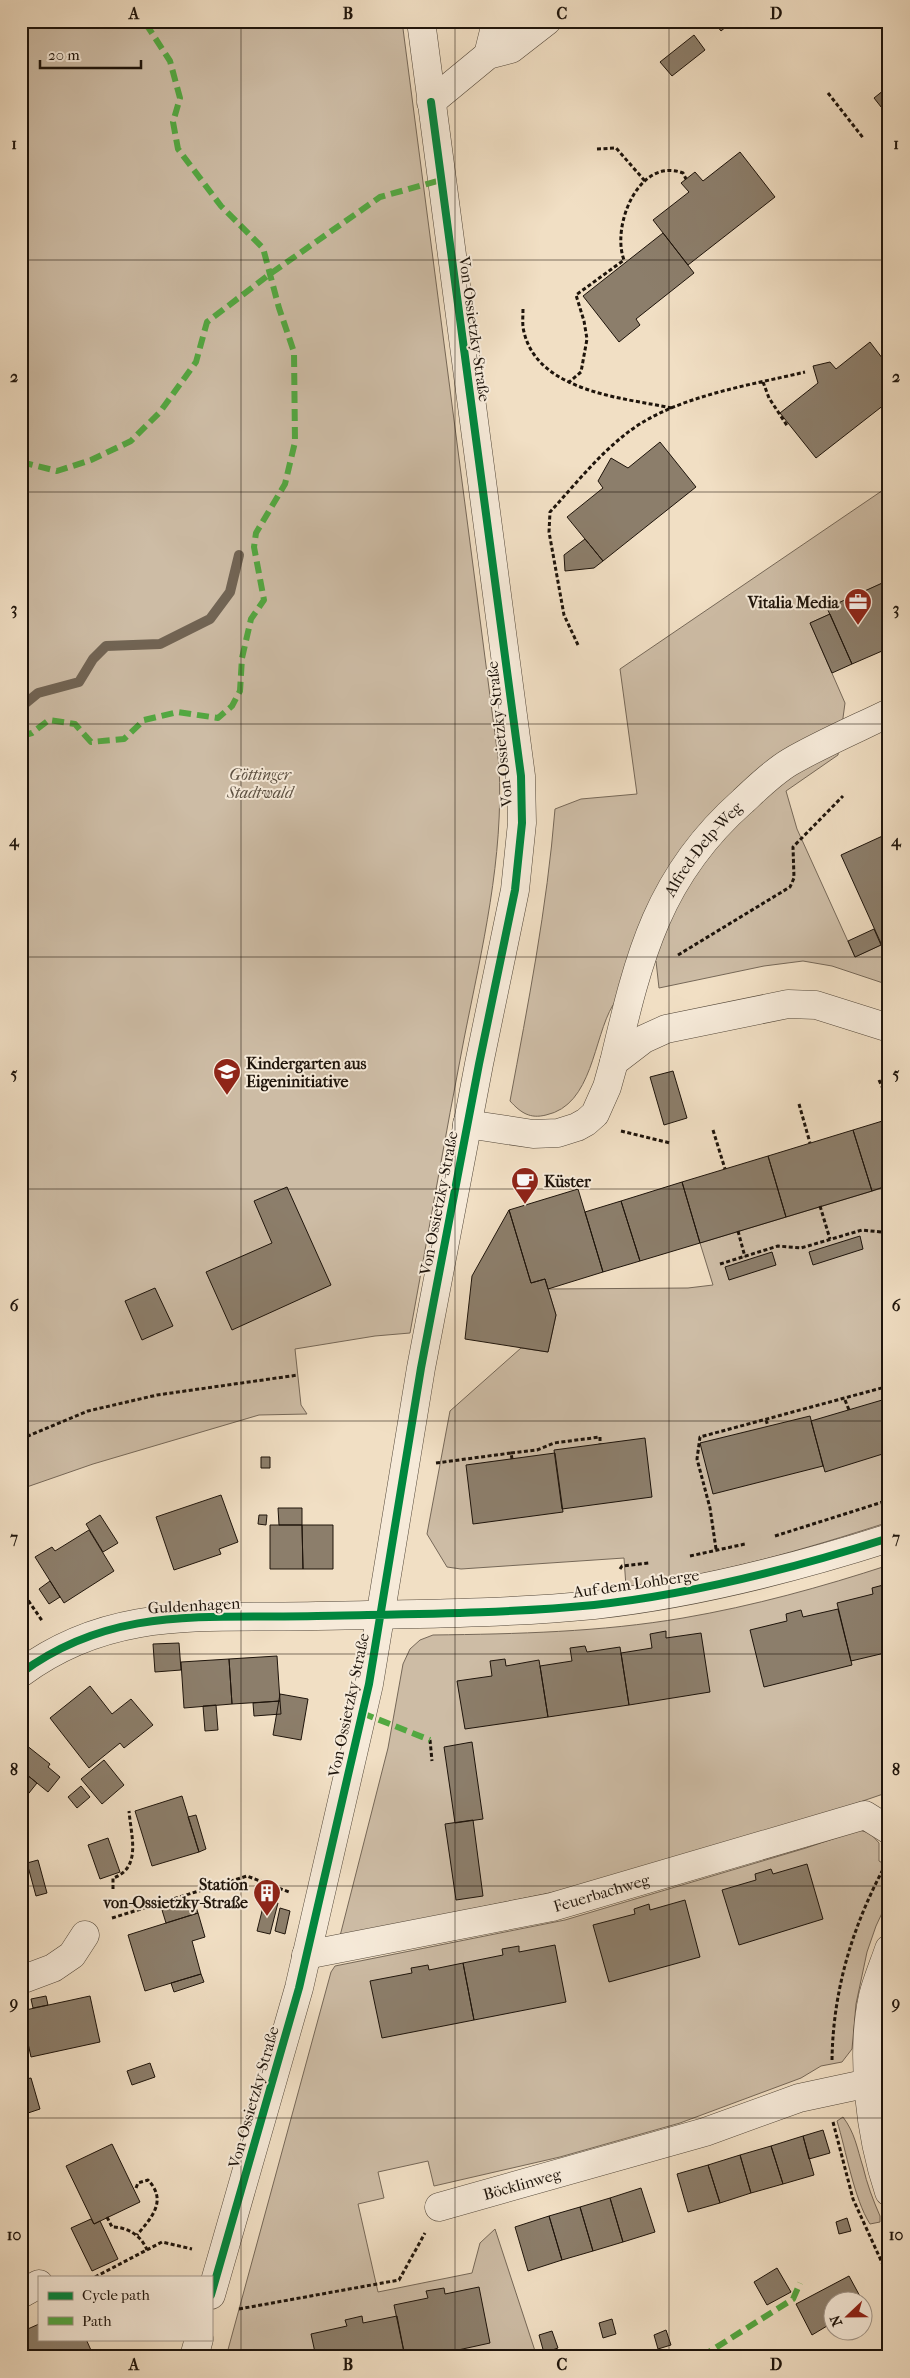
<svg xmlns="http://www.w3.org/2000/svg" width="910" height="2378" viewBox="0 0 910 2378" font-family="'IM FELL French Canon',serif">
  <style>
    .green { fill: #cdbca5; stroke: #766858 }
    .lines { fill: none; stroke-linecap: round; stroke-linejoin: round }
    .stream { stroke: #716454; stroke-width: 10 }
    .building { fill: #8c7e6b; stroke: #1e140b }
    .street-casing { stroke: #534739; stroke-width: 29 }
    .path { stroke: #1e140b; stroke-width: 3; stroke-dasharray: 4 2.5; stroke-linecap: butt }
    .street { stroke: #f6ead9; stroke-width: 28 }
    .quiet { stroke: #52a841; stroke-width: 6; stroke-dasharray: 12 6; stroke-linecap: butt }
    .cycleway-casing { stroke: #f6ead9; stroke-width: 11 }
    .cycleway { stroke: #00873e; stroke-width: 8 }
    .grid { fill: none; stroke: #1e140b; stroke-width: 1; stroke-opacity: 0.55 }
    .labels { text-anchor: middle; stroke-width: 4; stroke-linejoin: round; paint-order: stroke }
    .street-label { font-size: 16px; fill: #1e140b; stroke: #f6ead9 }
    .poi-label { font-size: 16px; font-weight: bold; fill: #1e140b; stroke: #f6ead9; text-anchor: end }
    .park-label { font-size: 16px; font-style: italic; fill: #5b4f41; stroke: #f6ead9 }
    .neatline { fill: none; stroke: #1e140b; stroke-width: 2 }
    .grid-label { font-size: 16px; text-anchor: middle; font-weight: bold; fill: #1e140b }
  </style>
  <rect width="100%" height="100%" fill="#f1dfc4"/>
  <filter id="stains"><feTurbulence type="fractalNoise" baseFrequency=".004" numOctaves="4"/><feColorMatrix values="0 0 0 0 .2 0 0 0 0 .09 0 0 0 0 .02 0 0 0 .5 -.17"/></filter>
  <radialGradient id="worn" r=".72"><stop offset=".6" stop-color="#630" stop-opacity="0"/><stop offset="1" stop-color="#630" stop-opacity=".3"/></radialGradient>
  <path class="green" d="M21,21H402L499,765C504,858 482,948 464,1039C445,1137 428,1235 410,1333L375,1336L295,1349L301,1405L307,1414L259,1415L93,1464L21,1489Z
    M889,486V580L828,608L830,614L810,623L845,703L838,755L786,791L797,829L855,957L881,945L889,961V985L832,966L803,961L764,966L659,988L656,961C645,972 621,992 613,1005C593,1038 593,1105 546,1115C530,1119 521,1113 510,1101C528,1004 547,908 555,809L581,799L637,794L620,669Z
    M889,1186V1522C803,1550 716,1575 626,1587L624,1558L461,1569L447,1567L427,1534L450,1411L521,1348L548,1352L556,1315L548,1289L688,1288L713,1285L700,1243Z
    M889,1565V1792L784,1828L564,1890L340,1936L388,1748L403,1664L410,1649L420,1640L433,1635C517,1634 601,1632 683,1618C753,1606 822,1587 889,1565Z
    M859,1830L870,1833L879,1843V1861L889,1867V1898L876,1926L867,1952L856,2004L852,2049L842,2062L821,2066L801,2078L680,2123L560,2157L434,2186L428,2161L378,2172L384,2198L358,2204L378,2292L472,2273L480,2243L495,2229L537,2357H226L331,1972L335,1966L565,1920L806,1848Z
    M843,2117C855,2133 857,2148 863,2167C867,2184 873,2200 880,2216V2222L870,2224C854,2199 846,2150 837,2121Z"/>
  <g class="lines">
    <path class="stream" d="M21,707L38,693L79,682L93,659L106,646L160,644L210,619L230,592L239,555"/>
  </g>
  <path class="building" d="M713,21H733L721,31Z
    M694,35L705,50L672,76L660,62Z
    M889,86V117L874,98Z
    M740,152L775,197L688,265L653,220L689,192L681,183L695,172L703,181Z
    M663,233L694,273L636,319L640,325L619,342L583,296Z
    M870,342L889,367V401L816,458L780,413L818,383L813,366L830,362L836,369Z
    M660,442L696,487L603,561L567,517L603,488L598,481L611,458L628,468Z
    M585,539L603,561L594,568L565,571L564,555Z
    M889,580V648L852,664L827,608Z
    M830,614L852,664L832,673L810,623Z
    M889,833V961L841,855Z
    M874,929L881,945L855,957L848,941Z
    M673,1071L687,1118L664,1125L650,1077Z
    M889,1119V1185L872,1191L853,1130Z
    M853,1130L872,1191L786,1217L768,1156Z
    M768,1156L786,1217L700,1243L682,1182Z
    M682,1182L700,1243L640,1261L621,1201Z
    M287,1187L331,1285L232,1330L206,1272L272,1243L254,1201Z
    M578,1189L603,1272L548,1289L545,1279L531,1283L509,1210Z
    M621,1201L640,1261L603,1272L585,1212Z
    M509,1210L531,1283L545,1279L556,1315L548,1352L465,1339L472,1276Z
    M860,1236L863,1249L813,1265L809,1252Z
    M772,1252L776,1265L729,1280L725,1267Z
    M155,1288L173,1326L142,1340L125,1301Z
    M889,1398V1452L825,1472L811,1421Z
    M810,1416L823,1466L713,1494L700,1443Z
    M645,1438L652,1497L562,1509L554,1450Z
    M555,1453L563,1512L473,1524L466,1465Z
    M261,1457H270V1468H261Z
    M221,1495L238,1542L219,1549L221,1554L174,1570L156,1517Z
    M278,1508H302V1525H279Z
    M100,1515L118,1543L103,1552L86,1524Z
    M259,1515H267L266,1525L258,1524Z
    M270,1525H302L303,1569H270Z
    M302,1525H333V1569H303Z
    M89,1530L114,1571L64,1603L35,1557L52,1547L55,1551Z
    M50,1581L60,1597L49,1604L39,1589Z
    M887,1584L889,1652L851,1661L837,1603L873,1594L872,1588Z
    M838,1609L852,1665L764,1687L750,1630L787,1621L786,1614L801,1610L803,1617Z
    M666,1631V1638L701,1633L710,1692L629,1705L621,1653L652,1648L650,1634Z
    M179,1643L181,1670L155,1672L153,1644Z
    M585,1646L587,1652L620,1647L629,1705L548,1717L540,1666L572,1661L570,1648Z
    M277,1656L280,1701L232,1704L229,1659Z
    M229,1659L232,1704L184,1708L181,1662Z
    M505,1659L506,1666L539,1660L548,1717L465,1729L457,1681L492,1676L490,1661Z
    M90,1686L112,1714L131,1699L153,1725L124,1748L120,1743L89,1768L50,1718Z
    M280,1694L308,1699L301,1740L273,1735Z
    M280,1701L281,1714L254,1716L253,1703Z
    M216,1705L218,1730L205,1731L203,1706Z
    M21,1741L50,1764L48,1767L60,1777L48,1792L21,1770Z
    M472,1742L483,1819L455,1823L444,1747Z
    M104,1760L124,1785L102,1804L81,1779Z
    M21,1770L37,1783L21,1803Z
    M81,1786L90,1797L77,1808L68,1797Z
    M182,1796L199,1852L152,1866L135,1811Z
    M196,1815L206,1849L199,1852L188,1817Z
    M473,1820L483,1896L456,1900L445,1824Z
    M108,1838L120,1872L100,1879L88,1845Z
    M38,1860L47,1893L36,1896L27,1863Z
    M807,1864L823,1919L739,1945L722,1890L756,1880L755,1874L765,1871L771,1869L773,1874Z
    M265,1899L278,1903L270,1934L257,1931Z
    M685,1900L700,1957L609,1982L593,1925L635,1914L634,1909L649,1904L650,1910Z
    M194,1901L198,1913L166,1923L162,1910Z
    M280,1908L290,1911L285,1934L275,1931Z
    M198,1913L205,1937L192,1941L201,1974L145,1991L128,1935Z
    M555,1945L566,2002L474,2020L463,1963L503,1955L502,1949L519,1946V1952Z
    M463,1963L474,2020L382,2038L370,1981L412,1973L411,1968L417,1967L428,1965L429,1970Z
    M201,1974L204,1982L174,1992L171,1983Z
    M46,1996L48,2005L33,2008L31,1999Z
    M90,1996L100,2042L31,2057L21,2011Z
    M150,2063L155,2077L132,2085L127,2071Z
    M31,2078L40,2109L25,2114L21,2100V2080Z
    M823,2130L830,2153L809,2159L803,2136Z
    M803,2136L814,2175L783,2184L771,2146Z
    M112,2144L140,2202L94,2224L66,2166Z
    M771,2146L783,2184L751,2193L740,2155Z
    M740,2155L751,2193L720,2203L708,2165Z
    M708,2165L720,2203L688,2212L677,2174Z
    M641,2188L655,2232L623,2242L610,2198Z
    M610,2198L623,2242L593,2251L580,2207Z
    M580,2207L593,2251L562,2260L549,2216Z
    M549,2216L562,2260L528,2271L515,2227Z
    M847,2218L851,2231L839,2234L836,2222Z
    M91,2219L94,2224L100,2221L118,2259L92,2271L71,2228Z
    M777,2268L791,2292L767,2305L754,2282Z
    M849,2276L862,2300H832V2323L812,2335L796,2304Z
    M479,2287L490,2343L426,2357H405L394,2305L428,2298L426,2291L444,2288L445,2294Z
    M362,2316L363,2323L397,2316L405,2357H316L311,2334L347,2326L345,2320Z
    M612,2319L616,2334L603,2338L599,2323Z
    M39,2324V2339H86L94,2357H23L21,2352V2332Z
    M666,2330L671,2345L658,2349L654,2335Z
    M552,2331L558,2348L544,2353L539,2335Z"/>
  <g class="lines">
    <defs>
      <g id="street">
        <path d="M488,55L494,31L505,21"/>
        <path d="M431,102L488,55L511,49L547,21"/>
        <path id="s1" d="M614,1062C639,956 658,876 743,801C757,788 773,772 790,762C821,744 856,729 889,713"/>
        <path d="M467,1124L533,1134L558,1133L577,1127L586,1122L595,1114L607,1087L614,1062L644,1039L666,1029L788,1004L816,1005L889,1028"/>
        <path d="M21,1673C114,1604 210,1619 317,1616C409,1614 502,1614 594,1605C695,1594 792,1569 889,1538"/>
        <path d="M889,1949C884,1964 877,1980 873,1996C860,2054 870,2136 889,2192"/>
        <path id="s2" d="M306,1955L552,1907L865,1815L889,1830"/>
        <path d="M21,1980L53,1968L72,1955L85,1935"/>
        <path id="s3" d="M439,2207L705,2132L799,2098L869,2083"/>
        <path d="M21,2294L39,2284"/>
        <path d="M211,2295L299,1988L369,1684L421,1368L479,1064L515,890L522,823L521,776L421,21"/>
        <path d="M194,2357L199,2339"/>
      </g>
    </defs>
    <use href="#street" class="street-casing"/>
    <path class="path" d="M828,93L864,139
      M597,149L616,148L645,181
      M523,309C523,317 522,325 524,332C538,392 624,398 672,408
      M763,382L769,398L788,427
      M568,383L581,372L587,339L584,321L576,295L624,260C611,226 639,156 683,173L686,179
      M578,645L564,615L549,532L550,512C573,487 595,459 622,437C669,397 747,386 805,372
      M678,955L790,887L794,878L793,847L843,796
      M879,1080L889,1102
      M799,1104L810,1143
      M713,1130L725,1169
      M621,1131L670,1143
      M820,1206L830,1239
      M738,1231L745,1257
      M720,1264L778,1246L801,1248L862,1230L881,1232L889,1230
      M845,1400L849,1410
      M766,1420L768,1426
      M21,1439L88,1411L157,1395L298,1375
      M511,1453L537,1450L554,1443L600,1437V1444
      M436,1463L511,1453L512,1459
      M775,1536L889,1500
      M716,1549L710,1508L697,1459L700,1437L889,1386
      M690,1556L745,1544
      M620,1569L622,1566L649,1563
      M21,1590L43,1622
      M430,1740L432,1761
      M113,1889V1878C142,1868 131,1836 129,1811
      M112,1918L247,1876L289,1892
      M832,2060C833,1989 853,1924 887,1862
      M833,2122L853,2199L889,2278
      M136,2188L138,2183L148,2180C168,2201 151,2218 137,2235
      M107,2217L112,2227C127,2227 141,2235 147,2250
      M95,2277L162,2242L192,2249
      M239,2309L399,2280L425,2233"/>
    <use href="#street" class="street"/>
    <path class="quiet" d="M21,462L57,471L91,460L131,441L160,412L196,362L207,322L270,274L380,197L441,180
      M21,736L32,733L49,720L75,724L91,742L124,739L144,720L178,712L218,718L232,706L240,691L242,658L251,619L264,600L254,547L256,533L285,484L295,442L294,352L279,308L263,248L221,206L178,149L173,122L180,98L170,61L148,27L137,21
      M362,1713L430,1740
      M701,2357L793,2299L800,2283"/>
    <defs>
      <path id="cycleway" d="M21,1673C114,1604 210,1619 317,1616C409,1614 502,1614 594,1605C695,1594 792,1569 889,1538
        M211,2295L299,1988L369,1684L421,1368L479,1064L515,890L522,823L521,776L431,102"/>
    </defs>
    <use href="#cycleway" class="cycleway-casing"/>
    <use href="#cycleway" class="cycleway"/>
  </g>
  <path class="grid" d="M241,21V2357M455,21V2357M669,21V2357M21,260H889M21,492H889M21,724H889M21,957H889M21,1189H889M21,1421H889M21,1654H889M21,1886H889M21,2118H889"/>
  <defs>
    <symbol id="office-pin" viewBox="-11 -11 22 30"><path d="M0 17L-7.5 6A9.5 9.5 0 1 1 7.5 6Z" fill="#8f2418" stroke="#f6ead9"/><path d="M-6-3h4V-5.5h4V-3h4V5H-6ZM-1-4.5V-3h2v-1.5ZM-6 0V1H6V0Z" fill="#fff"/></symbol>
    <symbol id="school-pin" viewBox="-11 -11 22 30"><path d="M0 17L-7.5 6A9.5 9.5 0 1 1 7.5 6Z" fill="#8f2418" stroke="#f6ead9"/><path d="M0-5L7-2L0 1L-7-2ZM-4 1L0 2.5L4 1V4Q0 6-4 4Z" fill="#fff"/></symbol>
    <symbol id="cafe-pin" viewBox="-11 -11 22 30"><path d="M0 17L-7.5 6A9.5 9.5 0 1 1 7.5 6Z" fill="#8f2418" stroke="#f6ead9"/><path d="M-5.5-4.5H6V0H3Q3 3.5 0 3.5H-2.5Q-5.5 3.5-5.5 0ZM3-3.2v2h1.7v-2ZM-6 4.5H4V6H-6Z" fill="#fff"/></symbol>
    <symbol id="building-pin" viewBox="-11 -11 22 30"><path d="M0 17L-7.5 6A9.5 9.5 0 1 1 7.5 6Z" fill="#8f2418" stroke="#f6ead9"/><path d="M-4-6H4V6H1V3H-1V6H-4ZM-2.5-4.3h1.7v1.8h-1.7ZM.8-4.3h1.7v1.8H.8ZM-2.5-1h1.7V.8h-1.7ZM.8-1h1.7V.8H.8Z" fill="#fff"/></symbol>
  </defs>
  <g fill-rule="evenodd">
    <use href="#office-pin" x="842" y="586" width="32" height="43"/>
    <use href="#school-pin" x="211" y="1056" width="32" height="43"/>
    <use href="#cafe-pin" x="509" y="1165" width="32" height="43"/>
    <use href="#building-pin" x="251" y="1877" width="32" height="43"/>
  </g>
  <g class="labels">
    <g class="street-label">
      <text transform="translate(475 329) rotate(82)" y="6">Von-Ossietzky-Straße</text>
      <text transform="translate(499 734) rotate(-96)" y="6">Von-Ossietzky-Straße</text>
      <text dy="6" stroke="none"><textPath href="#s1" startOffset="234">Alfred-Delp-Weg</textPath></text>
      <text transform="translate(438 1203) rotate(-79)" y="6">Von-Ossietzky-Straße</text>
      <text transform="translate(636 1583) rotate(-8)" y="6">Auf dem Lohberge</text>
      <text transform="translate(194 1605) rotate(-3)" y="6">Guldenhagen</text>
      <text transform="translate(348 1705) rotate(-78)" y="6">Von-Ossietzky-Straße</text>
      <text dy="6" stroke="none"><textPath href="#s2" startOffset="302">Feuerbachweg</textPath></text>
      <text transform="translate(253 2097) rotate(-74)" y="6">Von-Ossietzky-Straße</text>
      <text dy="6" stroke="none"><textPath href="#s3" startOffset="86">Böcklinweg</textPath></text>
    </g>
    <g class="poi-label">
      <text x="839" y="608">Vitalia Media</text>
      <text x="246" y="1069" text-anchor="start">Kindergarten aus<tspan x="246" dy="18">Eigeninitiative</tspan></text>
      <text x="544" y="1187" text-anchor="start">Küster</text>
      <text x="248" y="1890">Station<tspan x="248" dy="18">von-Ossietzky-Straße</tspan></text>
    </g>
    <g class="park-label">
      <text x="260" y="780">Göttinger<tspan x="260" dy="18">Stadtwald</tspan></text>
    </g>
  </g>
  <rect width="910" height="2378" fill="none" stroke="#f1dfc4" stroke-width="55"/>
  <rect x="38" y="2276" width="175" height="65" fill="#f6ead9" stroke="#a09487"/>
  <rect x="48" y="2292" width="25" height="8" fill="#00873e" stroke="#a09487"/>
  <text x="82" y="2300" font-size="15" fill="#1e140b">Cycle path</text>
  <rect x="48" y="2317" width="25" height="8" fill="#52a841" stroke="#a09487"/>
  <text x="82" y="2326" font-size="15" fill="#1e140b">Path</text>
  <g transform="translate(848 2316) rotate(248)"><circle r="24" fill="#f6ead9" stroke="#a09487"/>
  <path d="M0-4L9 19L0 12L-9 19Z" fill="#8f2418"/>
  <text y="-8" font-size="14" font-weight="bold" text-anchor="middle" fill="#1e140b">N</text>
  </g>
  <path d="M40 60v8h101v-8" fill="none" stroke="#1e140b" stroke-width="2.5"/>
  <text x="48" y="60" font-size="15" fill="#1e140b" stroke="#f6ead9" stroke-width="4" paint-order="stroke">20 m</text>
  <rect x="28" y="28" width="854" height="2322" class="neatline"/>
  <g class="grid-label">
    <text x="134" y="19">A</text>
    <text x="348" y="19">B</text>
    <text x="562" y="19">C</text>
    <text x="776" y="19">D</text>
    <text x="14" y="149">1</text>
    <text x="896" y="149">1</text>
    <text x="14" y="382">2</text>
    <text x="896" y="382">2</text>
    <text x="14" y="614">3</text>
    <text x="896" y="614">3</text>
    <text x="14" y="846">4</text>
    <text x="896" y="846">4</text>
    <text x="14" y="1079">5</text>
    <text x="896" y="1079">5</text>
    <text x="14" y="1311">6</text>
    <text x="896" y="1311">6</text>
    <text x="14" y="1543">7</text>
    <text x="896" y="1543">7</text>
    <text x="14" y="1775">8</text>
    <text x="896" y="1775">8</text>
    <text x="14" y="2008">9</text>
    <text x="896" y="2008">9</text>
    <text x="14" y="2240">10</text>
    <text x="896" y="2240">10</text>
    <text x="134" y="2370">A</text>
    <text x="348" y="2370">B</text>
    <text x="562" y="2370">C</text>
    <text x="776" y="2370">D</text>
  </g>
  <rect width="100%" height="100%" filter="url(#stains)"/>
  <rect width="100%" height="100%" fill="url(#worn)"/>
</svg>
